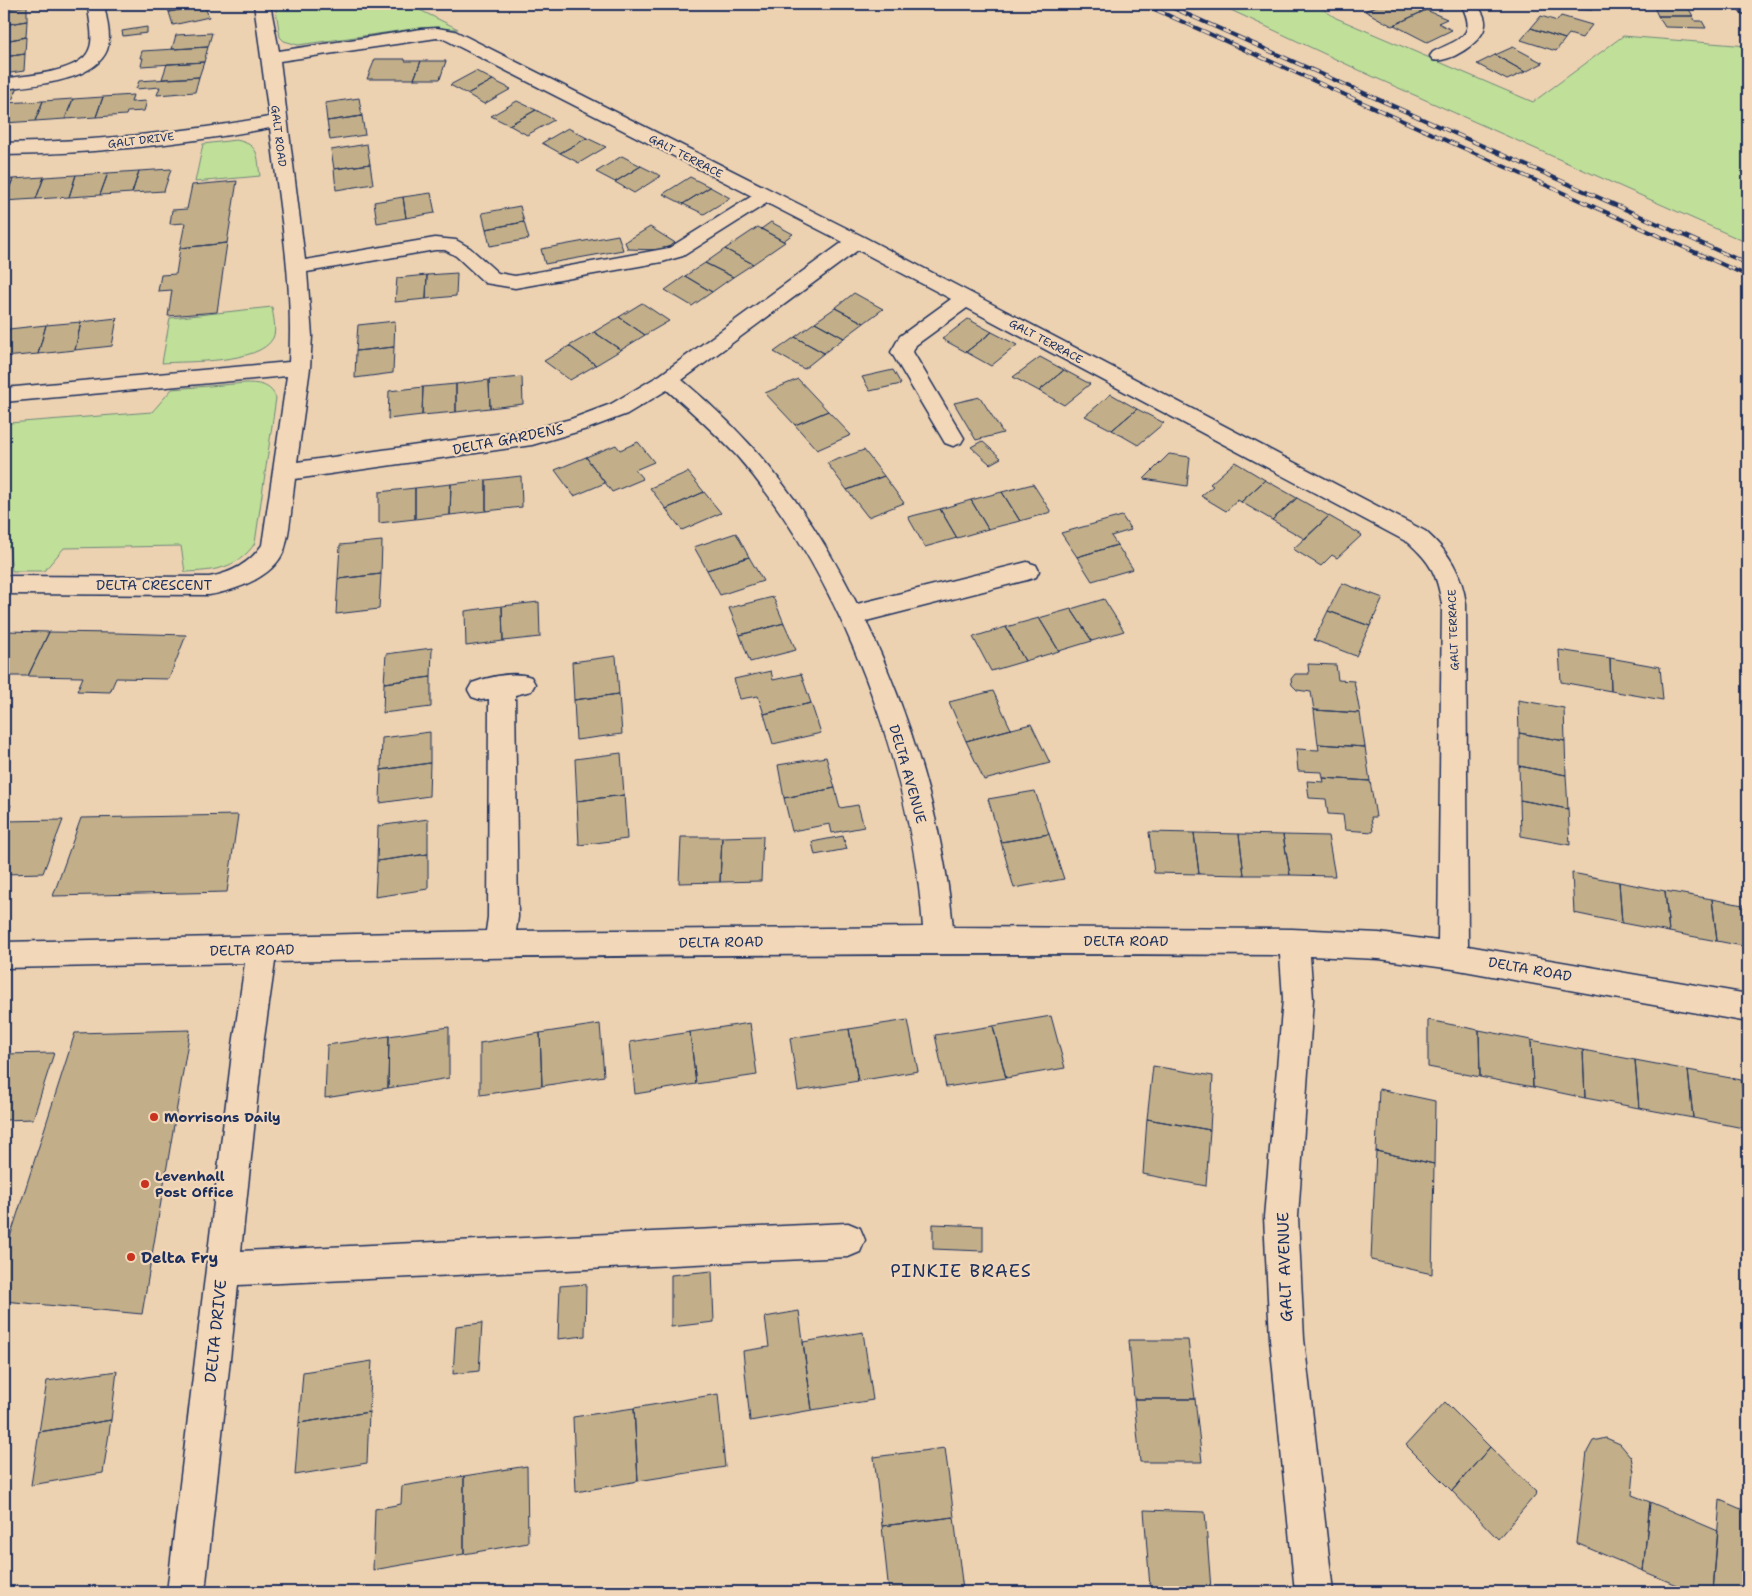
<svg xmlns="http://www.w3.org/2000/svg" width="1752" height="1596" viewBox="0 0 1752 1596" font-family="'Shantell Sans',sans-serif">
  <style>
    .green { fill: #c0df98; stroke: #6e877b }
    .building { fill: #c2af89; stroke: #1b2f5e }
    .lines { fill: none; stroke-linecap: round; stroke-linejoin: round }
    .minor-casing { stroke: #1b2f5e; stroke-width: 3 }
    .minor { fill: #f2d7b9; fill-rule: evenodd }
    .rail-casing { stroke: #1b2f5e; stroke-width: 4 }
    .rail { stroke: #f2d7b9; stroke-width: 2.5; stroke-dasharray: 8; stroke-linecap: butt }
    .poi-dot { fill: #c8321e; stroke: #f2d7b9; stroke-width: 2 }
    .labels { text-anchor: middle; stroke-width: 4.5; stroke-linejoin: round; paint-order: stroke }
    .far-street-label { font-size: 11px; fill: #1b2f5e; stroke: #f2d7b9 }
    .street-label { font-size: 14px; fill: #1b2f5e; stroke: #f2d7b9 }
    .poi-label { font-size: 14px; font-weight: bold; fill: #1b2f5e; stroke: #f2d7b9; text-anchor: start }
    .near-poi-label { font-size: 16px; font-weight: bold; fill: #1b2f5e; stroke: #f2d7b9; text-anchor: start }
    .near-street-label { font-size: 16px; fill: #1b2f5e; stroke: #f2d7b9 }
    .near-neighbourhood-label { font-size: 18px; letter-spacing: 1px; fill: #1b2f5e; stroke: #f2d7b9 }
  </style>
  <rect width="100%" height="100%" fill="#edd2b1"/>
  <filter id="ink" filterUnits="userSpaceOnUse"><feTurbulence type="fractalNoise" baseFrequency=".02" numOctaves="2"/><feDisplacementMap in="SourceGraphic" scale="10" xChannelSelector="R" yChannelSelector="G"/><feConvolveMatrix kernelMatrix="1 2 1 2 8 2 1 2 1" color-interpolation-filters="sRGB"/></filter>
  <g filter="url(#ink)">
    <path class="green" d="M275,4H408L458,29L420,28L298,45L284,41L280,37Z
      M1218,4H1315L1336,18L1533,102L1623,36L1748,46V243L1376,78Z
      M236,140C260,145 257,155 260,176L195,182L203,144Z
      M272,307C273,316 277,330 273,338C260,364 187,361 162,363L170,318Z
      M246,383C260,383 271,385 276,398L255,543C238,569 213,571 185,572L181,546L64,548L44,571H12L9,546H4V403L9,402V423L152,412L172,389Z"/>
    <path class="building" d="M166,4H204V5L169,12Z
      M1382,4L1394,6L1398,4H1417L1426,10L1392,26L1365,11Z
      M1541,4H1589L1592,10L1543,8Z
      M1652,4H1686L1687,6L1653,5Z
      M204,5L209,17L173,25L169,12Z
      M1653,5L1687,6L1693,16H1658Z
      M27,6V21L4,25V9Z
      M1426,10L1447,19L1438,23L1452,30L1427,42L1394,25Z
      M1541,16L1557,21L1561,16L1592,25L1582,38L1569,34L1565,39L1531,28Z
      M1658,16H1693L1695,21H1702L1706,28L1665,27Z
      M27,21L26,37L4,41V25Z
      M147,27V33L123,36L122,31Z
      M1531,28L1565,39L1556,51L1521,40Z
      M212,33L208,47L172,49L176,35Z
      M26,37L25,54L4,57V41Z
      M208,47L204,62L141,66L143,58H140L142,51Z
      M1513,47L1543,63L1525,72L1495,55Z
      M25,54L24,71L4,74V57Z
      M1495,55L1525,72L1507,80L1477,64Z
      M375,59H405V61H421L414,79H367Z
      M421,61H446L440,79H414Z
      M204,62L199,77L162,79L167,64Z
      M476,71L493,80L467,94L450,85Z
      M199,77L195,92L157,95L160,87L136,89L139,81Z
      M493,80L511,89L484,104L467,94Z
      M18,87L12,100H4V89Z
      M133,95L131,102L147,101L144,111L127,112L126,115L96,117L103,97Z
      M103,97L96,117L65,119L73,99Z
      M359,98L362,116L327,121L325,103Z
      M73,99L65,119L35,121L43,101Z
      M43,101L35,121L4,123V103Z
      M517,101L536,110L509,125L491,116Z
      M536,110L554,120L527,135L509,125Z
      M362,116L365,135L330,140L327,121Z
      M568,128L587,138L560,153L542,143Z
      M587,138L606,147L579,163L560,153Z
      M367,144L370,164L334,169L331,150Z
      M622,156L641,166L615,182L596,172Z
      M370,164L373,184L336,190L334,169Z
      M641,166L661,176L634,193L615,182Z
      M171,169L164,191L132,193L139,171Z
      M139,171L132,193L100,195L108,173Z
      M108,173L100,195L69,197L76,175Z
      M76,175L69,197L36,199L44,177Z
      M44,177L36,199L4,201L13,179Z
      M690,177L710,187L683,204L663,194Z
      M13,179L4,201V180Z
      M237,181L227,243L180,248L185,223L170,224L172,210L187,209L192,185Z
      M710,187L730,198L704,214L683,204Z
      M431,193L435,213L406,218L403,197Z
      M403,197L406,218L377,223L374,202Z
      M520,206L524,222L486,229L482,213Z
      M524,222L529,239L490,246L486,229Z
      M771,222L793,234L783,241L761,229Z
      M650,227L677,244L658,250L628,249L625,242Z
      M758,227L785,242L753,264L725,249Z
      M618,235L623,250L545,264L541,249Z
      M227,243L217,312L168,316L172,290L158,291L161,275L176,274L180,248Z
      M725,249L753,264L733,277L705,263Z
      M705,263L733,277L712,292L685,276Z
      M457,273L456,296L426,299L427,275Z
      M427,275L426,299L395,302L397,278Z
      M685,276L712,292L692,306L665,290Z
      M854,293L883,309L864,323L835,308Z
      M642,303L669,321L645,335L619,317Z
      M835,308L864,323L844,338L815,322Z
      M619,317L645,335L621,350L594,332Z
      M117,318L112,346L75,350L81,322Z
      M968,319L992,332L966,352L942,339Z
      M395,321L394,347L356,351L358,325Z
      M81,322L75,350L38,354L46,325Z
      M815,322L844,338L824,353L795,337Z
      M46,325L38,354L4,357V349L9,329Z
      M594,332L621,350L596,365L569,346Z
      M992,332L1017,345L991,366L966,352Z
      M795,337L824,353L804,369L774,352Z
      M569,346L596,365L570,380L544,361Z
      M394,347L393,373L355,378L356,351Z
      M1040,357L1064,370L1039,391L1013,377Z
      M893,370L901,384L870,391L862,377Z
      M1064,370L1090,384L1064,405L1039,391Z
      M522,377L523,404L490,408L489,380Z
      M798,379L828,411L795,425L765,393Z
      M489,380L490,408L456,412V384Z
      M456,384V412L422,415L423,387Z
      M423,387L422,415L388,419L389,391Z
      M1111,394L1137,409L1112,430L1085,416Z
      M980,397L1003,433L976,440L954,403Z
      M1137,409L1164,423L1138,445L1112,430Z
      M828,411L851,435L817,450L795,425Z
      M982,441L1001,458L990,464L971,447Z
      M638,442L654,462L635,470L643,479L612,492L586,457L616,445L620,450Z
      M864,450L884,476L847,490L827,463Z
      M1169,454L1190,457L1187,486L1144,479Z
      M586,457L605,483L574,496L555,470Z
      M1235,462L1265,480L1241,502L1238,500L1226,511L1201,496L1213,486L1210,484Z
      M688,472L704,492L666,509L650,488Z
      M521,476L522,507L486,511V480Z
      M884,476L904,503L868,517L847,490Z
      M486,480V511L450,515L451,484Z
      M1265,480L1297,498L1272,520L1241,502Z
      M451,484L450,515L415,519V488Z
      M1033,484L1051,512L1020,521L1002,492Z
      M415,488V519L379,523V492Z
      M704,492L721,513L682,530L666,509Z
      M1002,492L1020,521L988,529L971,500Z
      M1297,498L1329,516L1305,539L1272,520Z
      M971,500L988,529L957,538L940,509Z
      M940,509L957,538L925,547L908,517Z
      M1122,516L1131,530L1111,536L1117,545L1077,557L1061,533Z
      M1329,516L1362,535L1337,558L1332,555L1321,566L1293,549Z
      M736,533L749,557L707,570L694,547Z
      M382,541L381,574L338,579L340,545Z
      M1117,545L1133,569L1092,581L1077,557Z
      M749,557L763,581L720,595L707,570Z
      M381,574L379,609L336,614L338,579Z
      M1342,583L1383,598L1370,626L1328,611Z
      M773,597L784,623L740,635L729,608Z
      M1104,599L1124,631L1092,641L1071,609Z
      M539,602L540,637L503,641L502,606Z
      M502,606L503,641L466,646L465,611Z
      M1071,609L1092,641L1059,651L1039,618Z
      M1328,611L1370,626L1356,656L1314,640Z
      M1039,618L1059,651L1025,661L1006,627Z
      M784,623L796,650L750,662L740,635Z
      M1006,627L1025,661L991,671L973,637Z
      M4,631L49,632L28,676H4Z
      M49,632L116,633L186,635L169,679L116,678L110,692L77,691L83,677L28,676Z
      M432,648L431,677L384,683L386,654Z
      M1559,650L1610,658L1611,691L1561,682Z
      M616,656L619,694L574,700L572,662Z
      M1610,658L1660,667L1663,700L1611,691Z
      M1308,664L1336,665L1338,680L1354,681L1360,713L1314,710L1311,692L1297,690L1292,685L1291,679L1295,674H1309Z
      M771,671L773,680L801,674L811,703L764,714L758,696L740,699L734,679Z
      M431,677V707L383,713L384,683Z
      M993,691L1011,729L966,741L949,702Z
      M619,694L622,734L576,740L574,700Z
      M1518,700L1564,708L1565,741L1519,733Z
      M811,703L821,733L773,744L764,714Z
      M1314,710L1360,713L1365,747L1318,744Z
      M1031,724L1050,763L984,780L966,741Z
      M430,732V763L381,770L382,738Z
      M1519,733L1565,741L1566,775L1519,766Z
      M1318,744L1365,747L1370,781L1323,778L1322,772L1298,771L1296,749L1319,750Z
      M621,753L624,795L577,801L575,759Z
      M826,757L835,788L784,798L778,765Z
      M430,763L429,796L380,803L381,770Z
      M1519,766L1566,775L1568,809L1520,800Z
      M1323,778L1370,781L1376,817H1371L1373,832L1345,830L1343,815L1328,814L1326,799L1309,798L1307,781L1324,782Z
      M835,788L840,808L858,805L864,827L832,833L830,824L792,831L784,798Z
      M1035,791L1049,834L1001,842L988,799Z
      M624,795L627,839L579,845L577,801Z
      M1520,800L1568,809L1570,845L1521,836Z
      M4,805H11L4,821L63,820L43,873L4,874Z
      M238,815L227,892L53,896L81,818Z
      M428,819V854L377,861L378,826Z
      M1149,832L1194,833L1199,874L1154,873Z
      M1194,833L1239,834L1244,875L1199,874Z
      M1049,834L1064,879L1014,888L1001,842Z
      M1239,834L1283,835L1290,875H1244Z
      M1283,835L1328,836L1335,876L1290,875Z
      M763,836L761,881L720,882L722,837Z
      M843,836L847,849L815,855L812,842Z
      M681,837H722L720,882L679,883Z
      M428,854V889L375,897L377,861Z
      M1572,873L1619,882L1622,923L1574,913Z
      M1619,882L1665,891L1669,932L1622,923Z
      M1665,891L1712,899L1717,941L1669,932Z
      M1712,899L1748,906V947L1717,941Z
      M1051,1016L1065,1068L1006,1078L993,1026Z
      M908,1020L918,1071L858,1081L849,1029Z
      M1428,1020L1479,1030L1480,1077L1428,1067Z
      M750,1023L757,1075L696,1084L690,1032Z
      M600,1024L604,1076L542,1086L540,1033Z
      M993,1026L1006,1078L946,1087L935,1035Z
      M449,1027V1078L388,1088L389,1036Z
      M849,1029L858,1081L798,1091L790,1038Z
      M190,1030L142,1314L4,1301V1256L75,1033Z
      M1479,1030L1531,1040L1533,1087L1480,1077Z
      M690,1032L696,1084L635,1094L630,1042Z
      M540,1033L542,1086L480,1095V1043Z
      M389,1036L388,1088L325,1098L327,1045Z
      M1531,1040L1583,1050L1585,1098L1533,1087Z
      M1583,1050L1635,1060L1639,1108L1585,1098Z
      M54,1053L33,1119L4,1120V1054Z
      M1635,1060L1688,1070L1693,1118L1639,1108Z
      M1153,1066L1213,1076L1210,1130L1147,1119Z
      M1688,1070L1741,1080L1748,1129L1693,1118Z
      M1379,1089L1435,1101L1434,1164L1376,1151Z
      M1147,1119L1210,1130L1206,1186L1143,1174Z
      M1376,1151L1434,1164L1432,1274L1371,1260Z
      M933,1224L983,1226V1251L933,1249Z
      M712,1271L714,1322L671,1327V1275Z
      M586,1284L585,1336L558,1339L560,1286Z
      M799,1311L812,1410L750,1421L743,1351L769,1347L765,1317Z
      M482,1323L479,1371L453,1374L456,1326Z
      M863,1332L873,1400L812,1410L803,1342Z
      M1129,1340H1188L1195,1399H1134Z
      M372,1361L369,1412L299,1423L303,1372Z
      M117,1371L111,1420L39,1432L47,1381Z
      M718,1394L725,1467L638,1481L634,1408Z
      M1134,1399H1195L1202,1462H1140Z
      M1445,1402L1490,1447L1452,1491L1406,1445Z
      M634,1408L638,1481L576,1492L573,1417Z
      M369,1412L367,1463L295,1475L299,1423Z
      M111,1420L103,1473L31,1485L39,1432Z
      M1606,1438L1620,1444L1631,1457L1634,1472L1632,1495L1650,1502L1643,1571L1576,1543L1587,1452L1593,1441Z
      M1490,1447L1537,1493L1498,1539L1452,1491Z
      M945,1448L954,1517L882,1526L874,1457Z
      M527,1466L528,1543L464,1554V1476Z
      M464,1476V1554L373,1570L375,1509L401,1504L402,1486Z
      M1720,1500L1748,1512V1592H1713Z
      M1650,1502L1718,1531L1713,1592H1693L1643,1571Z
      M1144,1510L1205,1512L1211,1589L1150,1587Z
      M954,1517L963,1590L943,1592H889L882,1526Z
      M1150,1587L1211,1589V1592H1150Z"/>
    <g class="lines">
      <defs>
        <path id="minor" d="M88,4H104C106,17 112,37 107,50C94,82 33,85 4,89V79C25,75 80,73 89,50C95,37 88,17 88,4Z
          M254,4H270L279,51L421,29L437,28L455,31L864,237L1425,531C1449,552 1462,573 1466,604L1468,946L1748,994V1022L1453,969L1379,959L1310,956L1313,999L1298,1217L1304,1339L1333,1592H1295L1270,1339L1264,1217L1283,999L1280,955C945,953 610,954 275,962L263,1045L241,1251L848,1223L860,1228L865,1240L860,1252L848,1257L238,1285L205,1592H167L233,1045L245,963L4,968V942L486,931L488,917L489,699L481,700L472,697L468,690L472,683C489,677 514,671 531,677L535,684L531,691L515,695L518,917L516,931L923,927C911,767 843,577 736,455C714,432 691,411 667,390L627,414L587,429L532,445L295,479C292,500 291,523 286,544C279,576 237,590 209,595L4,594V576L209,577C231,573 249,564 262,545L287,376L4,402V388L289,362C294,284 279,205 270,128C182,144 93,154 4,155V143C93,141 181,133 269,117ZM437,38L444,39L752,196L669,248L515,276L498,273L470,248L456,240L435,238L305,260L280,61ZM767,203L843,242L660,375L611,404L571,419L532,429L297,462L310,368L312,336L307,272L435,250H445L456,256L485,283L515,288L662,262L683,256ZM858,250L951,299L900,336L891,352L945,443L953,446L961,443L964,438L913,352L916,345L967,308L1409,543C1431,563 1437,574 1442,604L1438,941L1379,933L1292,929L953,927C943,822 911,716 866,621L1027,580L1036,577L1039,571L1036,565L1027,562L857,604C812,514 760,445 682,380Z
          M1461,4H1477C1481,11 1486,17 1485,25C1484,42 1448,64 1433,60L1430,56L1433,52C1460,38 1478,37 1461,4Z
          M1737,4H1748V14L1742,13Z"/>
      </defs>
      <use href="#minor" class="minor-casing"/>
      <use href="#minor" class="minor"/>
      <defs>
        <path id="rail" d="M1143,4L1748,276
          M1164,4L1748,264"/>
      </defs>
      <use href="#rail" class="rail-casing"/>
      <use href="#rail" class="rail"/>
    </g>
  </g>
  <g class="poi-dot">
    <circle cx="154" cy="1117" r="5"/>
    <circle cx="145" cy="1184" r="5"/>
    <circle cx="131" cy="1257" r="5"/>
  </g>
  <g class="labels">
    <g class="far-street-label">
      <text transform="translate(279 136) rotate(83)" y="4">GALT ROAD</text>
      <text transform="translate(141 140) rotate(-7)" y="4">GALT DRIVE</text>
      <text transform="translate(686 156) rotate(27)" y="4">GALT TERRACE</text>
      <text transform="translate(1046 341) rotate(28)" y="4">GALT TERRACE</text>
      <text transform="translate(1453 630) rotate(-92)" y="4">GALT TERRACE</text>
    </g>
    <g class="street-label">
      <text transform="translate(508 439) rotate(-11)" y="5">DELTA GARDENS</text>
      <text x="154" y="590">DELTA CRESCENT</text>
      <text transform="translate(908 774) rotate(74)" y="5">DELTA AVENUE</text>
      <text x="1126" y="946">DELTA ROAD</text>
      <text transform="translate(721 942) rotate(-1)" y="5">DELTA ROAD</text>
      <text transform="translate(252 950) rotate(-1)" y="5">DELTA ROAD</text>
      <text transform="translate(1530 969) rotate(10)" y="5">DELTA ROAD</text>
    </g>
    <g class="poi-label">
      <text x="164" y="1122">Morrisons Daily</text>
      <text x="155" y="1181">Levenhall<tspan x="155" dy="16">Post Office</tspan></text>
    </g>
    <g class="near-poi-label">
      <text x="141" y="1263">Delta Fry</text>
    </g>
    <g class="near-street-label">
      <text transform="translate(1284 1267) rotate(-92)" y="6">GALT AVENUE</text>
      <text transform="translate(215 1331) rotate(-84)" y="6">DELTA DRIVE</text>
    </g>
    <g class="near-neighbourhood-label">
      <text x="961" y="1277">PINKIE BRAES</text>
    </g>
  </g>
  <rect width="1752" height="1596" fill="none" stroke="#f2d7b9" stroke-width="20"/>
  <rect x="10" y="10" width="1732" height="1576" fill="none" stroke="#1b2f5e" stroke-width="2" filter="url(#ink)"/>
</svg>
